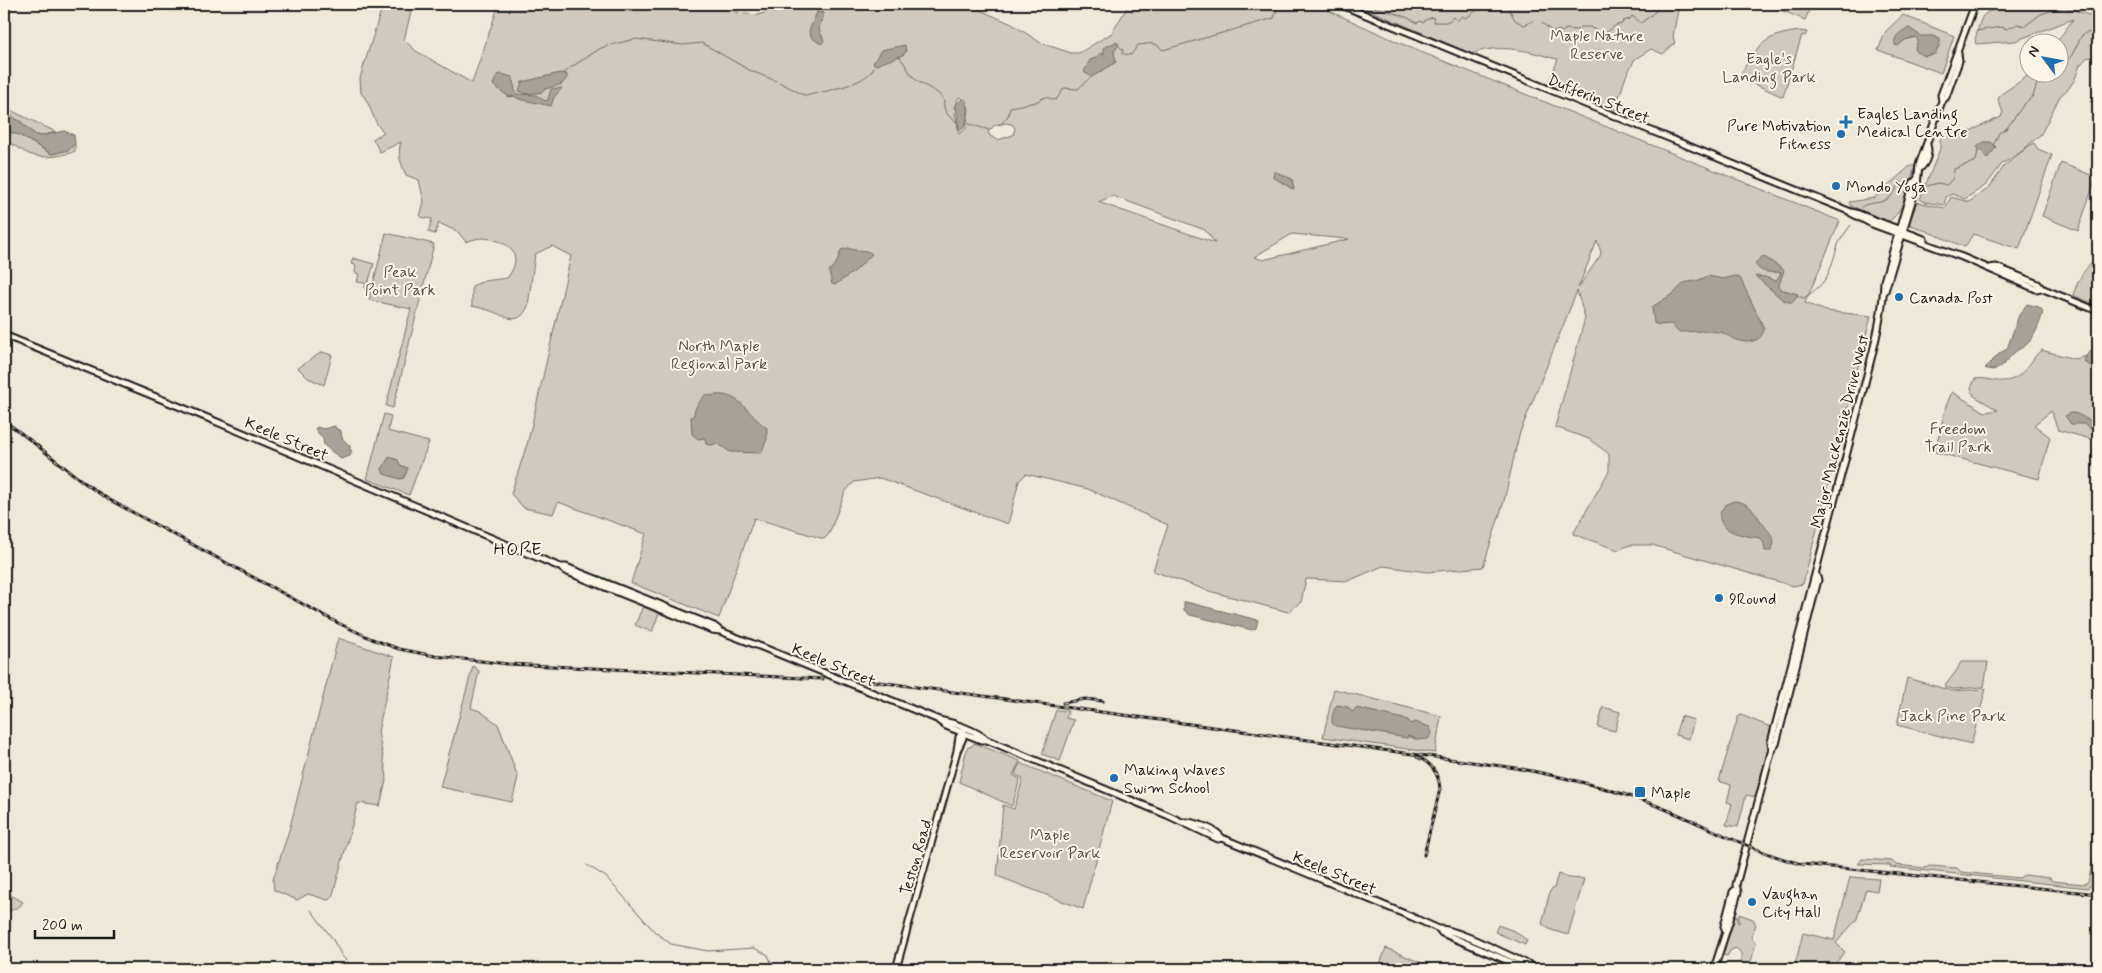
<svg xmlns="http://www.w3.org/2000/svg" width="2102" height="973" viewBox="0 0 2102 973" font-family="Mynerve,sans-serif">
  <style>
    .green { fill: #cfcabd; stroke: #76736c; fill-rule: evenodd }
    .water { fill: #a7a299; stroke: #6f6c67 }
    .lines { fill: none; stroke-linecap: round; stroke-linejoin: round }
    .stream { stroke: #6f6c67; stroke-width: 1 }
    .major-casing { stroke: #1c1c1c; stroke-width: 9 }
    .major { stroke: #fcf5e5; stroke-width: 5 }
    .rail-casing { stroke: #1c1c1c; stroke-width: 3 }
    .rail { stroke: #fcf5e5; stroke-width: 1; stroke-dasharray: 4; stroke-linecap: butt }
    .poi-dot { fill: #1f6fb2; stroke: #fcf5e5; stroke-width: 2 }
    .labels { text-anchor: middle; stroke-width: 4; stroke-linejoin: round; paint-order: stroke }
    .park-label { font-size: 16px; fill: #52504c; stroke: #fcf5e5 }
    .street-label { font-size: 16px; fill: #1c1c1c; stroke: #fcf5e5 }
    .poi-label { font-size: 16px; fill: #1c1c1c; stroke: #fcf5e5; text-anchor: start }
    .neighbourhood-label { font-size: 18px; letter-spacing: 1px; fill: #1c1c1c; stroke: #fcf5e5 }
  </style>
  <rect width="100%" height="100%" fill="#eee8d9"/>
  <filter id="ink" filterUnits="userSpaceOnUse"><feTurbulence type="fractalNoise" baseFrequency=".02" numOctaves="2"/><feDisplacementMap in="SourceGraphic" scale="10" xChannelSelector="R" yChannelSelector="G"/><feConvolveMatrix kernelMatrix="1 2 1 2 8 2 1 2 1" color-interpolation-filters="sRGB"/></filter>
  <g filter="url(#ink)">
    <path class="green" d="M383,4H413L404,40L416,51L472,83L499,4H732L738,13L758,15L767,12L770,4H966L1012,24L1041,43L1071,53H1079L1112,33L1129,4H1314L1411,48L1840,221L1805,303L1826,311L1871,316L1803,584L1793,586L1652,545H1630L1618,550L1573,534L1609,471V454L1589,439L1555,427L1585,318L1577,291L1519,435L1504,501L1483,567L1427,572L1383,566L1348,581L1306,579L1301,602L1288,612L1209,591L1153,571L1168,525L1088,489L1026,474L1019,481L1008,524L880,478L854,482L845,492L829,534L824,539L754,518L719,618L631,583L646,534L558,502L553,514L524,508L511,494L528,441L571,256L552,246L535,254L528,306C519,327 507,317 491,311C485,309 478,307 472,306V286L484,281L507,278C527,254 506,239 482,238C477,238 471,240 466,242L458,232L439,223L435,234L428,232L432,219L420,217L424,202L419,180L406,175C401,164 397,153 401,142L380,152L373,139L384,132C372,123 372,104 361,93L360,78ZM959,97L966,100L969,109L966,129L959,134L954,107ZM1007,123L1013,125L1015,128L1013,135L998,140L990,136L988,132L995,125ZM1113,196L1205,230L1215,243L1098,202ZM1292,234L1348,239H1349L1263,260L1254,257ZM1597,241L1601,252L1600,256L1578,288Z
      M1355,4H1679L1673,37L1675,43L1663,54L1651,49L1635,59L1626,76L1614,112L1548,85L1558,59C1550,58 1543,55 1535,53C1515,48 1489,46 1471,54Z
      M1766,4H1812L1805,20Z
      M2014,4H2056L2098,18V59L2088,57L2080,65L2075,79L2069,88L2060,96L2041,134L2024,149L2034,143L2038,149L2052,155L2019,249L1973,234L1965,247L1909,224L1917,202L1945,208L1951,197L1969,202L1989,188L2005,165L2024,150L2002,164L1986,185L1965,199L1952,194L1946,197L1944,205L1925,202L1920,199L1940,149V139L1950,135L1955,138L2001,117L2003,112L1998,100L2000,95L2032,73L2060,72V42H2057L2073,19L2015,41L1976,44C1974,37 1977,35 1978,29C1984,2 1995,16 2014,4Z
      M1903,15L1954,36L1941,73L1878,50L1886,31Z
      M1800,31L1807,32L1805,36L1802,35L1783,97L1739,77C1756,47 1763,35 1800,31Z
      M4,106L10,110L56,132L40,136L36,135L25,127L22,122L8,115L4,117Z
      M4,130L19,135L51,154L69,150L75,144V151C64,156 44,159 32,155C22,152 14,144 4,140Z
      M2061,163L2096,177L2078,231L2042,216Z
      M1910,166H1915C1910,181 1903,216 1888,221L1851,206L1849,202L1874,198Z
      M386,233L434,244L393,408L386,406L411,309L369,300Z
      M353,258L374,264L366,290H365V283L357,282L359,274L355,273L356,265L351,264Z
      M2098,260V306L2073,295C2077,283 2085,264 2098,260Z
      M2041,350L2075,359L2087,356L2085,361L2096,366L2098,364V441L2058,430L2051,411L2034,425L2050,437L2039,479L1935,452L1946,406L1952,392L1985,412L1998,410L1974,396L1971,388L1975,379C1985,377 1993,382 2003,381C2022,381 2029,362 2041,350Z
      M322,352L332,355L324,385L308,378L298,368Z
      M384,414L391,416L388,431L429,442L409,495L367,479Z
      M643,606L659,613L652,632L635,625Z
      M338,638L394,657L378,732L387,777L380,806L358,803L332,898L328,900L308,894L297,900L274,890L273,880L290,827Z
      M1961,662H1988L1984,687L1953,689L1944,687L1957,670Z
      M473,666L479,671L471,708L480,711L498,724L518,777L512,802L440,787Z
      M1907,678L1952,691L1986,689L1971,744L1897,725Z
      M1334,689L1441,716L1435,753L1323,737Z
      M1603,707L1620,712L1615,731L1598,727Z
      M1056,710L1068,711L1066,718L1074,720L1060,761L1042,754Z
      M1741,715L1773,728L1756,797L1746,795L1738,827L1726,825L1732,804L1727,802L1731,785L1719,781L1738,717Z
      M1681,716L1694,720L1689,739L1675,735Z
      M974,743L1020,761L1013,775L1020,779L1012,806L959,782L967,748L972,746Z
      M1020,763L1112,801L1083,909L997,876L1003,805L1014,809L1023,779L1015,774Z
      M2097,842L2098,887L2089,886L2088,888L1890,867V865L1858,864L1862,859L1892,861L1896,865L1925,868L1930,866L1957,868L1961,872L2019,878L2024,875L2050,878L2052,881L2084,884L2088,882Z
      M1558,874L1569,878L1584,879L1568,935L1551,930L1542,924L1550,891L1554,888Z
      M1850,877L1879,879L1877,891L1866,889L1857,919L1836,943L1845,952L1831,969H1794L1803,933L1834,940Z
      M4,891L23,902L20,906L8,912L4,929Z
      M1739,914L1753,919L1756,925L1751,936L1756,943L1749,969L1741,961V953L1736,948L1731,950L1727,956L1723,955L1733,917L1737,915L1738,923H1739Z
      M1498,925L1514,931L1527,940L1525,945L1495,932Z
      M1386,948L1436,969H1378Z"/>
    <path class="water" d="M817,12L824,13L819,29L824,41L821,44L812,38L809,31Z
      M1909,28L1921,36H1933L1940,39V44L1935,54L1925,56L1916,52L1915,47L1918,41L1916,37L1905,40L1898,46L1895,45C1893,36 1901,31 1909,28Z
      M1116,42L1119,44L1114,52L1116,62L1092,77L1084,72L1090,60L1095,58L1100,53L1104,55L1103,48Z
      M905,45L906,52L903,55L876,65L873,63L881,50Z
      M560,73L567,74V78L562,84L545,89L543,92L527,94L519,91L522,82Z
      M502,74L512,77L516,94L536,95L545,101L548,100L551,89L562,88L554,97L551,106L519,99L514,96L509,97L493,85L497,75Z
      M962,99C972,107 967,117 964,128L959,131L956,104Z
      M11,115L36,135L40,136L64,131L74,135L75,144L69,150L52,154L19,135L4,130V117Z
      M1984,142H1991L1996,147L1987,159L1982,151H1978L1977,147Z
      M1274,172H1276L1292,179L1294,190L1273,177Z
      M848,248C856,252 865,248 872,254L855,271L835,285L832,284L829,271L837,262L841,250Z
      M1763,256L1784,270L1779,285L1780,289L1798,294L1792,303L1783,300L1755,276L1765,277L1776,281L1781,273L1779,272C1769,273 1759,273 1755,263Z
      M1708,276L1723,279L1735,276L1740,278L1764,328C1763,342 1748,344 1736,340C1730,338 1725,332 1718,332C1705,330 1691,332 1678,332L1671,324L1659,325L1654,323L1652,307L1674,293L1684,283L1699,280Z
      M2027,304L2039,307L2043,311C2041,321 2034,339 2026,345C2021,349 2016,350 2013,354C2004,363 1999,374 1985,368L2000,353L2007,349L2019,315Z
      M2098,350V364L2091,366L2085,363L2084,360L2089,352Z
      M706,394L709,396C740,389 746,414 767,428V439L761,453L730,452L717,443L712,445L706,444L705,438L698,439L692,434L691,417L694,415C694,407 700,401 706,394Z
      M2071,413C2084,413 2082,422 2098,420V430L2089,428L2085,424H2071L2065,416Z
      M335,426V428L341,431L342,438L350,446V450L352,451L350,456L341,459L324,445L323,439L315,429L317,427L323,429Z
      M389,457L398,460L400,465L408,468L404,478L400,479L384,474L382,469Z
      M1736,501C1752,504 1754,512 1763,524C1770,534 1778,538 1771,551H1765L1764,544L1761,538C1750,537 1731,534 1724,526C1714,515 1724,502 1736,501Z
      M1184,602H1186L1258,620L1256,628L1252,630L1190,615L1184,610Z
      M1337,705L1348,707L1352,712L1356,708L1361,709L1408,720L1411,724L1415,722L1430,727L1432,734L1428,739L1418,740L1408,736L1407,738L1336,726L1332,723C1332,717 1333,710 1337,705Z"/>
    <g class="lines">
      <path class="stream" d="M1368,4C1384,13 1402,12 1417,23L1420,21L1424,23L1425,20L1433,17L1434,22C1441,22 1448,24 1453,17L1457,21L1462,16L1466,18L1477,10L1480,4
        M1488,4L1494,6
        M1509,9L1515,20L1524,25L1533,21
        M1542,23L1553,32L1559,30L1562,32L1566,29L1577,30L1580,27H1590L1603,35L1616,25L1622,24L1623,21L1630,19L1632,16L1641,23L1656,11L1660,4
        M1976,31L2001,27L2007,29L2018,24L2025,26L2041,14L2073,4L2098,13
        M611,45L635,39L683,45L702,43L749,70L776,81
        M1119,46L1123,50L1122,54
        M1124,54L1131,55L1138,45C1144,45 1151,42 1157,45C1159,46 1160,48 1163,50L1274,18L1278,6L1285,7L1289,4
        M899,56L901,58
        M901,59C907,66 909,73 915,79C924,87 938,90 944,100C942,110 949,118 957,122
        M2060,67L2072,55L2082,35L2088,32L2095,36L2098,34
        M570,68L601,48L608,46
        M562,74L568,70
        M779,82L806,96C823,91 868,85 874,67
        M966,123L989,130
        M1001,124L1008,116L1010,107L1036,102L1045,97L1056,100L1064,88L1078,89L1091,77
        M995,125L1000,124
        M1994,144L1999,133L2007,128L2024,104L2033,96L2039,78L2054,72
        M1927,186L1938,183L1947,185L1953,178L1954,169L1976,161L1978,151
        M1861,207C1869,201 1881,205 1889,198C1895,194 1896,186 1902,182
        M1797,296L1804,298C1829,281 1828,276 1837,248C1839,240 1846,232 1851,225
        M587,865L606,877L655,932L671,944L708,951L754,948L768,955L774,969
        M311,910L332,938L342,956L355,969"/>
      <defs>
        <path id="major" d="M1339,4L1851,212L1856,213L1924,239V243
          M1942,101L1941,95L1975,4
          M1919,169C1926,164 1930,153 1927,145
          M1851,213L1872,224L1962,257L2036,289L2041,288
          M1990,268L1996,267L2038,284L2041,288L2098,311
          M1885,291L1917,185L1919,165L1942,101L1946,97L1959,61L1958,53
          M4,335L210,419L560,567H566L714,626L719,630
          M560,567L565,571L712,630L720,631L764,648L939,720C954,723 976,730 987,740L1167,815L1218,839L1222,838L1412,917L1439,929L1442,933L1527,969H1534
          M939,721L946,726L981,740H987
          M1772,749L1776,744L1781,725L1818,580L1816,575
          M957,750L959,737L962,733
          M1185,822C1195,822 1216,829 1222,838
          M1439,929C1453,927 1513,958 1530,965L1533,969
          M1725,930L1724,926L1733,892L1736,889
          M896,969L957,751L963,738L964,728
          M1714,969L1733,910L1738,892L1736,885L1772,749L1771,742L1861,399C1870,361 1883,320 1884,281L1913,183L1917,179"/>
      </defs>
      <use href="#major" class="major-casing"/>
      <use href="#major" class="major"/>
      <defs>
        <path id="rail" d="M4,421C40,445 71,476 108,499L338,623L372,639L399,649L435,656L508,664L823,679
          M864,680L1516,768C1571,778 1626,792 1677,814C1719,832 1757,853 1801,864L2098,894
          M1063,703L1085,699L1103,701
          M1417,757C1431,762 1439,774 1440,789L1424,855"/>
      </defs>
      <use href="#rail" class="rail-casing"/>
      <use href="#rail" class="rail"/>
    </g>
  </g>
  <g class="poi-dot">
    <path d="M1843.5 114.5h5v5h5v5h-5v5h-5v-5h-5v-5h5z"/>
    <circle cx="1841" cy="134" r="5"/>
    <circle cx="1836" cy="186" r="5"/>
    <circle cx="1899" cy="297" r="5"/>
    <circle cx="1719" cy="598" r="5"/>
    <circle cx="1114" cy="778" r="5"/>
    <rect x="1634" y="786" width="12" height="12" rx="2.5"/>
    <circle cx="1752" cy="902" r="5"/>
  </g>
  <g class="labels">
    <g class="park-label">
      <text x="1597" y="41">Maple Nature<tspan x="1597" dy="18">Reserve</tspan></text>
      <text x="1769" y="64">Eagle's<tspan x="1769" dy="18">Landing Park</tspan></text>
      <text x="400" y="277">Peak<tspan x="400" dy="18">Point Park</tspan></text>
      <text x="719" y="351">North Maple<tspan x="719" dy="18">Regional Park</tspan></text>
      <text x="1958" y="434">Freedom<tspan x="1958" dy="18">Trail Park</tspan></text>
      <text x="1953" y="721">Jack Pine Park</text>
      <text x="1050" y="840">Maple<tspan x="1050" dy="18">Reservoir Park</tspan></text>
    </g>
    <g class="street-label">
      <text transform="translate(1599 98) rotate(22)" y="6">Dufferin Street</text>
      <text transform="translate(1839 431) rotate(-76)" y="6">Major MacKenzie Drive West</text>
      <text transform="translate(287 438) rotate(23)" y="6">Keele Street</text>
      <text transform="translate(834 664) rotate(23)" y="6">Keele Street</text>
      <text transform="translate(915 857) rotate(-74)" y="6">Teston Road</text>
      <text transform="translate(1335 872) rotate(23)" y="6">Keele Street</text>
    </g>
    <g class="poi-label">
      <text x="1857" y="119">Eagles Landing<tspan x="1857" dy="18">Medical Centre</tspan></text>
      <text x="1831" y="131" text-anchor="end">Pure Motivation<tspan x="1831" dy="18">Fitness</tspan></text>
      <text x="1846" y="192">Mondo Yoga</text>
      <text x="1909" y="303">Canada Post</text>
      <text x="1729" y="604">9Round</text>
      <text x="1124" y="775">Making Waves<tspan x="1124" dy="18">Swim School</tspan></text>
      <text x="1651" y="798">Maple</text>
      <text x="1762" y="899">Vaughan<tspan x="1762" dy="18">City Hall</tspan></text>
    </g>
    <g class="neighbourhood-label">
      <text x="518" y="555">HOPE</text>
    </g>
  </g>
  <rect width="2102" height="973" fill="none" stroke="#fcf5e5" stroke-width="20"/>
  <rect x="10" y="10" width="2082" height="953" fill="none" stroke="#1c1c1c" stroke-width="2" filter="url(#ink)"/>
  <g transform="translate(2044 58) rotate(302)"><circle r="24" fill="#fcf5e5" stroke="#a29e95"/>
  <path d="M0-4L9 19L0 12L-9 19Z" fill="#1f6fb2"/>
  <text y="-8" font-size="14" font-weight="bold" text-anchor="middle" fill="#1c1c1c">N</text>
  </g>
  <path d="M35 930v8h79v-8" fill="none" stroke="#1c1c1c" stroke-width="2.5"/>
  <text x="42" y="930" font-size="15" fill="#1c1c1c" stroke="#fcf5e5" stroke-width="4" paint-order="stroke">200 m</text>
</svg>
